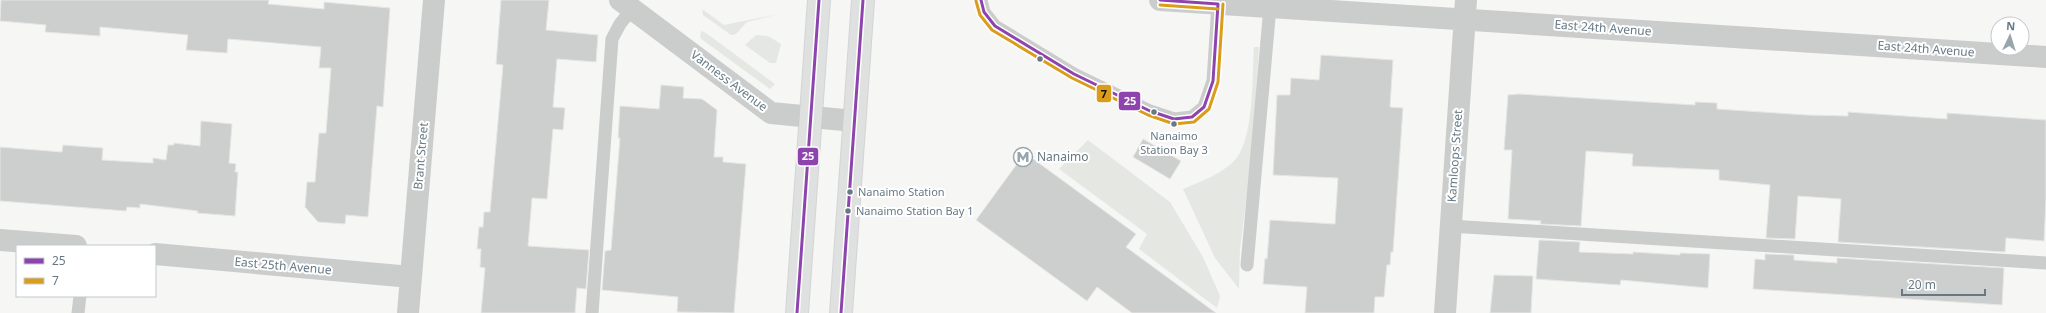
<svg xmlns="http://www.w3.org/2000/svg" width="2046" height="313" viewBox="0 0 2046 313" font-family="'Noto Sans',sans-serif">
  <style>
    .green { fill: #e5e8e2 }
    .building { fill: #cdcfcf; stroke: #e6e6e5 }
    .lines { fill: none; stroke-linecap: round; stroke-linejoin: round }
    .secondary-casing { stroke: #d3d4d5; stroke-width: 24 }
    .lane { stroke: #cbcccc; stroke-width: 13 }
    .street { stroke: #cbcccc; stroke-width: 22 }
    .secondary { stroke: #dfe0e0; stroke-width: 22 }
    .bus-1-casing { stroke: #fff; stroke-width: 6 }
    .bus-2-casing { stroke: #fff; stroke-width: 6 }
    .bus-1 { stroke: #8e44ad; stroke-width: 3 }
    .bus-2 { stroke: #da9d1b; stroke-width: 3 }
    .bus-dot { fill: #667985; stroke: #fff; stroke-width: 1.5 }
    .labels { text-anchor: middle; stroke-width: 4; stroke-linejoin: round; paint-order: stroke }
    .bus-label { font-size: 11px; fill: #667985; stroke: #fff; text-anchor: start }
    .street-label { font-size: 12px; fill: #667985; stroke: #fff }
    .poi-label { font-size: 12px; fill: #667985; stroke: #fff; text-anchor: start }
    .line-badge { stroke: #fff; stroke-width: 1.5 }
    .badge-label { font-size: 11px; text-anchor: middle; font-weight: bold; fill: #fff }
    .pale-badge-label { font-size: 11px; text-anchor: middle; font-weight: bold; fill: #111 }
  </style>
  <rect width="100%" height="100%" fill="#f6f6f5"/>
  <path class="green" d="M702,9L724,25L779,14L747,22L736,34L731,35L703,15Z
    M701,31L706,33L775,84L770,89L700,38Z
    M756,35L768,36L781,44L776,63H770L745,45Z
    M1254,47H1259L1252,155L1240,249L1239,289L1215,258L1183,189C1200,182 1227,172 1238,156C1254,131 1252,77 1254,47Z
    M1088,140L1170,202L1203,257L1220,296L1217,308L1139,249L1147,234L1059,169Z"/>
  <path class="building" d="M1,0H269L268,4L324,9V2L390,8L383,107L377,106L368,217L346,215L345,224L318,222L305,207L307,182H315L319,133H326L331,68H319L321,47L228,39L227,53L186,50L188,35L100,27V36L45,32L46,25L0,21Z
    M501,0H549L546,30L598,35L596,62L557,59L553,107L565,108L563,130L553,129L547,199L532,198L528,246L589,250L586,289L577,288L575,313H481L485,268L480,267L481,249H477L479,227H483L484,212H490L503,65L496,64Z
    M1321,55L1393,60L1390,107L1403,108L1393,252H1391L1390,265H1387L1384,297H1375L1374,313H1305L1307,287L1263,284L1265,258L1267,259L1270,220L1335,224L1338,178L1273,175L1277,95H1290L1291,78L1319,80Z
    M661,85L684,87L683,98L702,99L717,110L714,157H723V162L746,164L734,313L677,312L678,297L602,290L605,251L611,250L620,138H618L620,106L659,109Z
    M1519,94L1695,105V102L1717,103V109L1807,115L1848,116V112L1947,119V113L2046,120V200L2044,241L2006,238L2005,252L1838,242L1841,199L1798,196L1795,239L1766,238L1770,185L1719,180V170L1632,166L1633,154L1586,151L1581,226L1540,224L1541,221L1508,219L1512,150H1504L1508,95Z
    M201,121L232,124L229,163L236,164L235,172H238L235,216L197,213L198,211L140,204V208L127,207L126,211L0,201V147L62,152L63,145L103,148L102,160L153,163V158L166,160L168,145H174V143L200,146Z
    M1143,139L1181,161L1170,179L1133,157Z
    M1025,153L1136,234L1126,247L1216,313H1132L1097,287L1087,301L976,220Z
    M1539,240L1580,242L1579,252L1633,254V252L1680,255V253L1710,254L1708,288L1621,280L1620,285L1536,279Z
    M1765,254L1794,255V260L1837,263V258L2004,268L2002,305L1753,289L1755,259L1765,260Z
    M1494,275L1533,276L1531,313H1490Z"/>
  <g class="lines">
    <defs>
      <path id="secondary" d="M797,313L819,0
        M841,313L863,0"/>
    </defs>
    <use href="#secondary" class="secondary-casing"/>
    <path class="lane" d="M981,0L984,12L995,26L1074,74L1150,111L1174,119L1192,117L1204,107L1213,81L1218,4
      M1450,226L2046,263
      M1247,265L1270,7
      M78,313L80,296
      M592,313L612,39L620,24L632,9"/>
    <path class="street" d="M620,0L771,113L854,121
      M1160,0L2046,57
      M0,240L76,246
      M155,254L411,277
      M408,313L434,0
      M1445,313L1466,0"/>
    <use href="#secondary" class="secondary"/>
    <defs>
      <path id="bus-1" d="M981,0L984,12L995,26L1074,74L1150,111L1174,119L1192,117L1204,107L1213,81L1218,4L1160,0
        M797,313L819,0
        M841,313L863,0"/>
      <path id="bus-2" d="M976,1L980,15L992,30L1072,78L1148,115L1174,124L1194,122L1209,109L1218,82L1223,4
        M1160,5L1218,9"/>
    </defs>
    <use href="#bus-1" class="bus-1-casing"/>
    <use href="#bus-2" class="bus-2-casing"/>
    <use href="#bus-1" class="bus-1"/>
    <use href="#bus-2" class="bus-2"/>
  </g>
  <defs>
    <symbol id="metro-ring" viewBox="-11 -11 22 22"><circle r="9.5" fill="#fff" stroke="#98a5ac" stroke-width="1.5"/><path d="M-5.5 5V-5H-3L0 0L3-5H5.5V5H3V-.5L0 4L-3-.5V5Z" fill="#98a5ac"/></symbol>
  </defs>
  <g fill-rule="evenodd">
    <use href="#metro-ring" x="1012" y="146" width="22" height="22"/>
  </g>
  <g class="bus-dot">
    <circle cx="1040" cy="59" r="3.5"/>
    <circle cx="1154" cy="112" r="3.5"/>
    <circle cx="1174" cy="124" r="3.5"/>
    <circle cx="850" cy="192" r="3.5"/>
    <circle cx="848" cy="211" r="3.5"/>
  </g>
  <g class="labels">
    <g class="bus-label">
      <text x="1174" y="140" text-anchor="middle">Nanaimo<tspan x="1174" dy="14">Station Bay 3</tspan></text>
      <text x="858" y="196">Nanaimo Station</text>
      <text x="856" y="215">Nanaimo Station Bay 1</text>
    </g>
    <g class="street-label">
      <text transform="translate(1603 28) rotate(4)" y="4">East 24th Avenue</text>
      <text transform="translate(1926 49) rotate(4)" y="4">East 24th Avenue</text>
      <text transform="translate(729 81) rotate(37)" y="4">Vanness Avenue</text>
      <text transform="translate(421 156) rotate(-85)" y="4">Brant Street</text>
      <text transform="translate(1455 156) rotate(-86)" y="4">Kamloops Street</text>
      <text transform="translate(283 266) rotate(5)" y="4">East 25th Avenue</text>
    </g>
    <g class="poi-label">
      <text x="1037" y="161">Nanaimo</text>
    </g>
  </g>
  <g class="line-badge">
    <rect x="1096" y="84" width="16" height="19" rx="4" fill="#da9d1b"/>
    <rect x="1118" y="91" width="23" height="20" rx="4" fill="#8e44ad"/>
    <rect x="797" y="147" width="22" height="19" rx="4" fill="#8e44ad"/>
  </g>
  <g class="badge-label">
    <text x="1130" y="105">25</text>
    <text x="808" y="160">25</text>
  </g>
  <g class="pale-badge-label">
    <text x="1104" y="98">7</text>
  </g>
  <rect x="16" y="245" width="140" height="52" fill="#ffffff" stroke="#c2c9ce"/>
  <rect x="24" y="258" width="20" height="6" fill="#8e44ad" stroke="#c2c9ce"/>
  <text x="52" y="265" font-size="12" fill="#667985">25</text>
  <rect x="24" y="278" width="20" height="6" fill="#da9d1b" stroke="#c2c9ce"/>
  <text x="52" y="285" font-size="12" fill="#667985">7</text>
  <g transform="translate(2010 36) rotate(4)"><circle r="19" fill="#ffffff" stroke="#c2c9ce"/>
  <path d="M0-3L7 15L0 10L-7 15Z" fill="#98a5ac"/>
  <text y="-6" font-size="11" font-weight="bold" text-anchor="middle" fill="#667985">N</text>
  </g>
  <path d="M1902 289v6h83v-6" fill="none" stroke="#667985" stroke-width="2"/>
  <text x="1908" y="289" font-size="12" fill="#667985" stroke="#ffffff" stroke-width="3" paint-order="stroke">20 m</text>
</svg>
